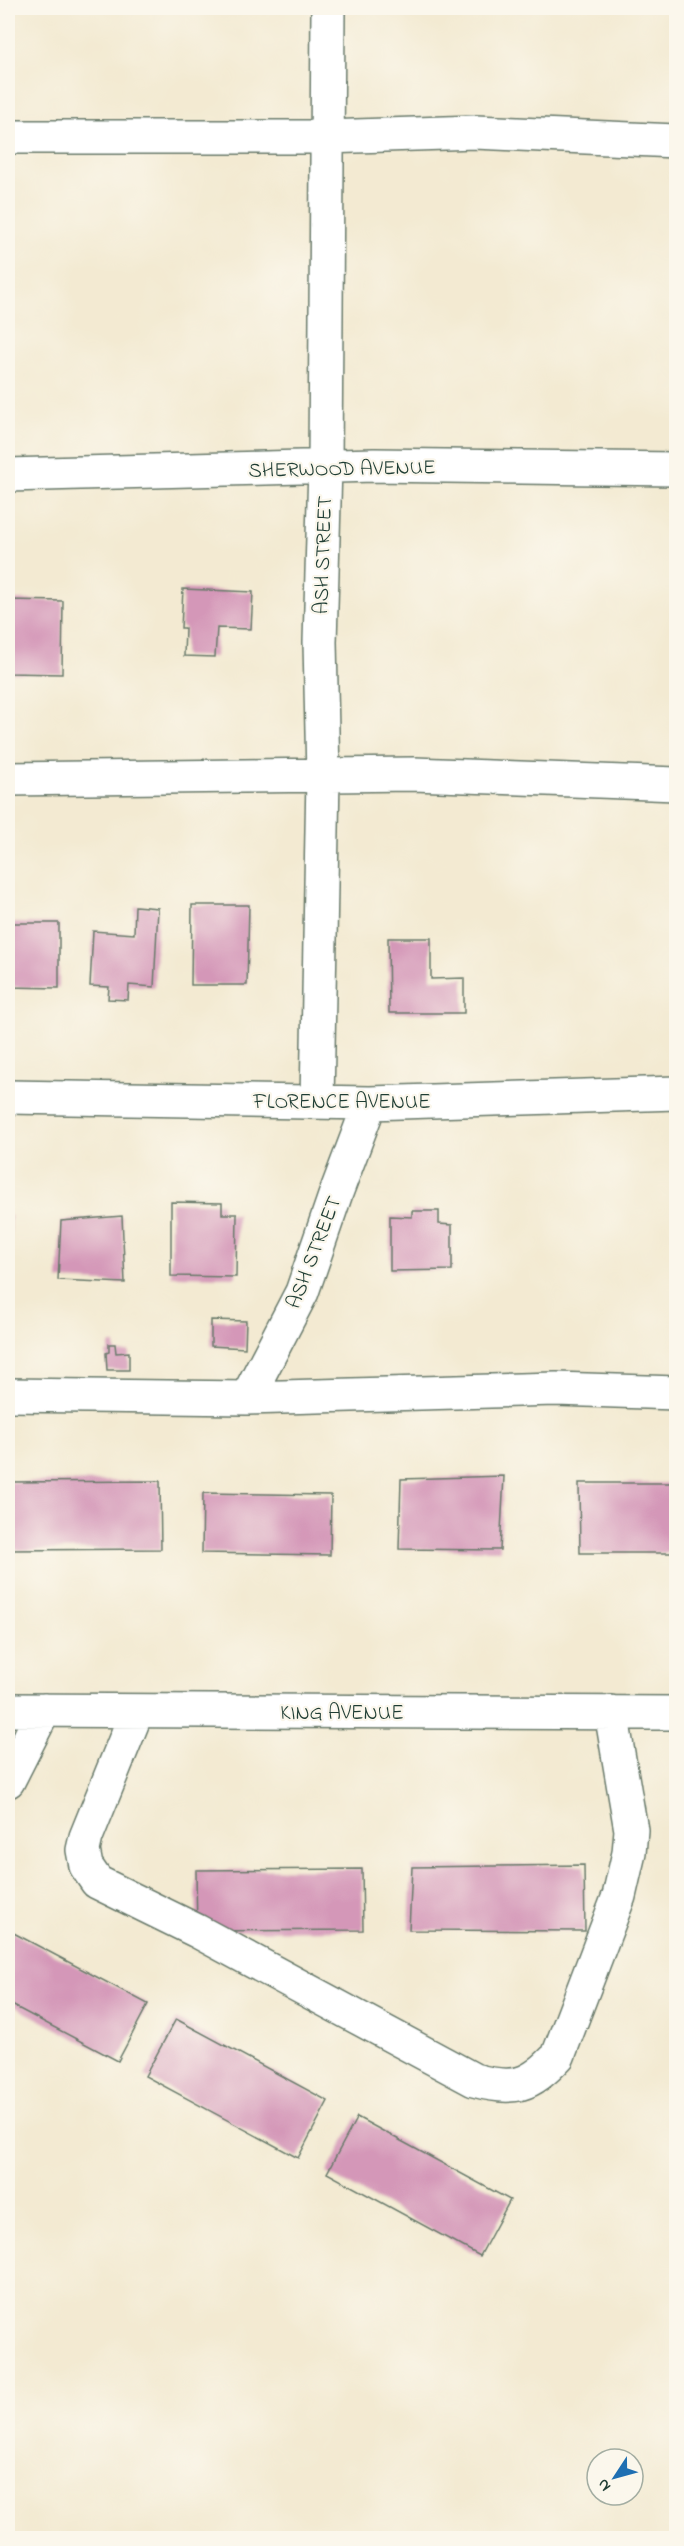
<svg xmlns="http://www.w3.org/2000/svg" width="684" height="2546" viewBox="0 0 684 2546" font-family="'Indie Flower',sans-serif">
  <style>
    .building { fill: #d497b8 }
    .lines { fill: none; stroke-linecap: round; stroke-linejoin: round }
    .minor-casing { stroke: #697a6b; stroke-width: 36 }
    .minor { stroke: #fff; stroke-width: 33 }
    .labels { text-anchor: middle; stroke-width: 4.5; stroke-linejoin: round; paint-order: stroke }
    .street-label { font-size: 21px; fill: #1f3d34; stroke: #fbf7ec }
  </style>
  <rect width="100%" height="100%" fill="#fbf7ec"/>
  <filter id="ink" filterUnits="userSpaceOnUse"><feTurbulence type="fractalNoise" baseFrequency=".0167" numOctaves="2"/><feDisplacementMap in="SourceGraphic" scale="12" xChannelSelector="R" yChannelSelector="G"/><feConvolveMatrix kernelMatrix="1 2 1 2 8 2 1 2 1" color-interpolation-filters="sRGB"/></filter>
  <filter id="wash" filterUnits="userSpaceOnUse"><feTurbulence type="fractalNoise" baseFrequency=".008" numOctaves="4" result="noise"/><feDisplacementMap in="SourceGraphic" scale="24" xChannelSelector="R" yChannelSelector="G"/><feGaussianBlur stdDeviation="1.35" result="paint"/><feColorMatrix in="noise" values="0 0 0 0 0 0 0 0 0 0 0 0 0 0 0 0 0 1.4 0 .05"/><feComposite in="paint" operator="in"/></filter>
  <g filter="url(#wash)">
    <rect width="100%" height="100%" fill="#f3ead2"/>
    <g id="blocks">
      <path class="building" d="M183,589L253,592L251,629L217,628L215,657L184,656L185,628H181Z
        M8,600L63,601L62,674L8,673Z
        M192,905H249L247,985H191Z
        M135,906L158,908L154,987L129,985L128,1000L108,999L109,987L90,986L93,931L134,934Z
        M8,923H59V988L8,987Z
        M388,938H431V979L464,978V1013H389Z
        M171,1202L222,1203V1214H237L236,1277L171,1276Z
        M412,1211H439V1224L452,1225V1270L390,1271V1216L412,1217Z
        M8,1215H11V1275H8Z
        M122,1216L125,1283L58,1280L61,1221Z
        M211,1320L246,1321L245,1348L211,1346Z
        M109,1344H115L116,1353L129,1352V1370H107L106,1353L109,1352Z
        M504,1476L500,1550L399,1549L401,1479Z
        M160,1481L161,1549L8,1550V1482Z
        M579,1483H676V1553H580Z
        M203,1493L331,1495L330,1555L202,1553Z
        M584,1865L585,1931L409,1930L412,1867Z
        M362,1869L363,1930L197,1931L196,1870Z
        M676,1894V1919L670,1917Z
        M8,1930L148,2004L118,2061L8,2003Z
        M176,2019L328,2101L298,2158L145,2076Z
        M357,2117L510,2200L480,2256L327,2173Z"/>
    </g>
  </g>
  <g filter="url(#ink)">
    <use href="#blocks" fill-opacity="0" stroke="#697a6b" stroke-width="1.5"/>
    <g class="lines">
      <defs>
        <path id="minor" d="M8,137H326L475,132L676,141
          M8,475L374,465L676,469
          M8,779L414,774L676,784
          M8,1097L370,1103L676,1093
          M317,1102L323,776L320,642L325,467L328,8
          M8,1395L247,1398L556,1389L676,1393
          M247,1398L302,1292L336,1193L370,1103
          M8,1710L676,1713
          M137,1711L86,1837L83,1850L86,1866L97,1882L197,1931L474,2080C514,2091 530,2086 558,2056L619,1896L629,1853L631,1830L611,1712
          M8,1781L44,1710"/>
      </defs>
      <use href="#minor" class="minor-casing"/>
      <use href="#minor" class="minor"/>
    </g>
  </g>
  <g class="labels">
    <g class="street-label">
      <text transform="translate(342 468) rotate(-1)" y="7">SHERWOOD AVENUE</text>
      <text transform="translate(322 555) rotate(-88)" y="7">ASH STREET</text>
      <text x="342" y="1108">FLORENCE AVENUE</text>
      <text transform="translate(313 1252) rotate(-69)" y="7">ASH STREET</text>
      <text x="342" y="1719">KING AVENUE</text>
    </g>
  </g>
  <rect width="684" height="2546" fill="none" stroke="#fbf7ec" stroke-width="30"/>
  <g transform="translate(615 2477) rotate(234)"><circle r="28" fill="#fbf7ec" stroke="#a3ada2" stroke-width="1.5"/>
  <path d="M0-4.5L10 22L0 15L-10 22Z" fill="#1f6fb2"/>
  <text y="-9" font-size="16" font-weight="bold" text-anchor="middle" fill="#1f3d34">N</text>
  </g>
</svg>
